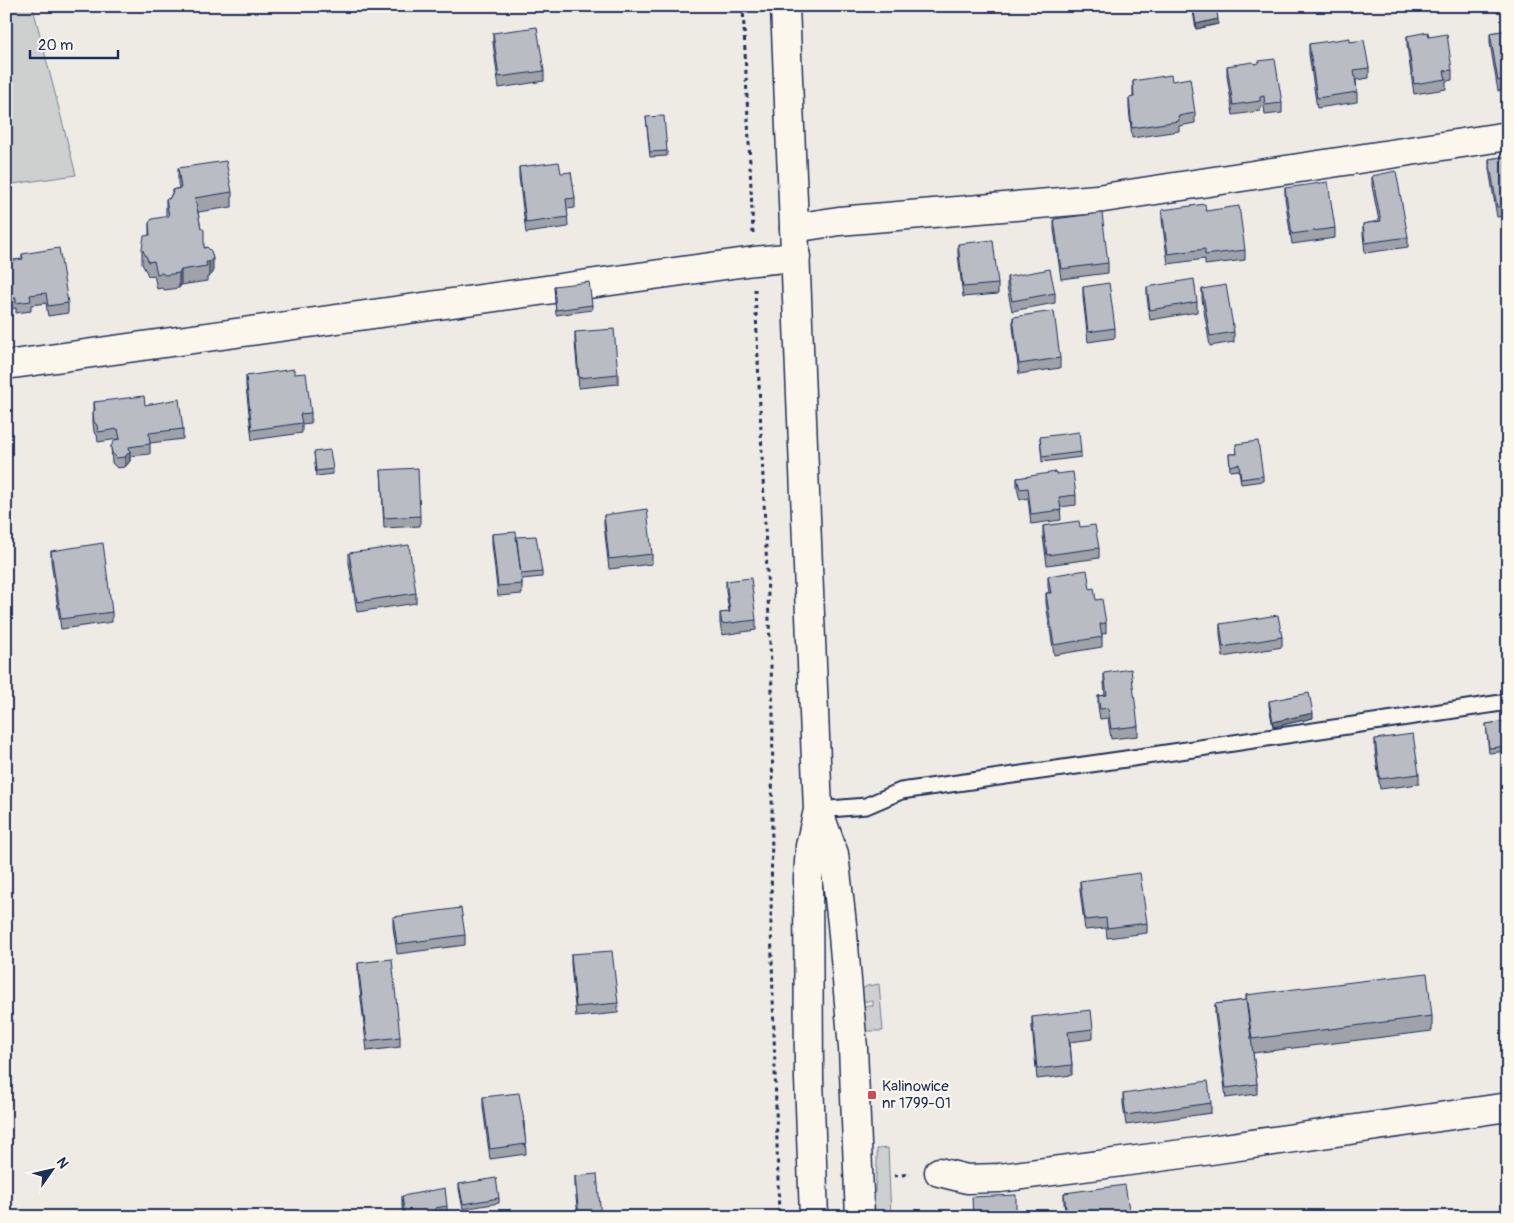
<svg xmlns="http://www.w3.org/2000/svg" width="1514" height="1223" viewBox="0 0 1514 1223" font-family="Pangolin,sans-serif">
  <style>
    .green { fill: #cecfcf; stroke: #747f96 }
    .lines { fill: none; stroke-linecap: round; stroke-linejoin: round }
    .lane-casing { stroke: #1b2f5e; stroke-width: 19 }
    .street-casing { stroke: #1b2f5e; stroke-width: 31 }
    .highway-casing { stroke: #1b2f5e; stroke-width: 31 }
    .path { stroke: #1b2f5e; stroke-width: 3; stroke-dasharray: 4 4; stroke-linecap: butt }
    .lane { stroke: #fbf7ec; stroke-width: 15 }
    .street { stroke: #fbf7ec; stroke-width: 28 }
    .highway { stroke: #fbf7ec; stroke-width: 28 }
    .wall { fill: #9fa2a8; stroke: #1b2f5e }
    .shaded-wall { fill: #828488; stroke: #1b2f5e }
    .building { fill: #b9bcc3; stroke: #1b2f5e }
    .poi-dot { fill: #d1495b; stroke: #fbf7ec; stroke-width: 2 }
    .labels { text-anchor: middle; stroke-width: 5; stroke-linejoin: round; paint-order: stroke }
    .poi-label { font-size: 15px; fill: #1b2f5e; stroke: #fbf7ec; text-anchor: start }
  </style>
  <rect width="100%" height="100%" fill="#eeebe4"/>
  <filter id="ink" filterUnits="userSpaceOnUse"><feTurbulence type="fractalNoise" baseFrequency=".02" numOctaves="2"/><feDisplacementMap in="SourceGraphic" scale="10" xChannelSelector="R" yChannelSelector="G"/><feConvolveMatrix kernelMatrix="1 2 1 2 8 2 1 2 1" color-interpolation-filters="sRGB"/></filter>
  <g filter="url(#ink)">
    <path class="green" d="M6,6H43L33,8L76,175L6,185Z
      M879,984L883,1031H866L862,1006H873V1001H864L862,989L867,986Z
      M888,1148L891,1217H873L877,1164V1149Z"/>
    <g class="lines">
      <defs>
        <path id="lane" d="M818,810L866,806L901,791L1126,759L1508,702"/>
        <path id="street" d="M794,228L839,221L1097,199L1508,136
          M6,365L754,261L796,257
          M939,1172L967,1179L1000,1178L1190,1153L1508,1107"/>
        <path id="highway" d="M785,6L818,810L810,846L808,878L809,1079L814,1217
          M818,810L834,854L842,924L853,1048L860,1217"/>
      </defs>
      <use href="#lane" class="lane-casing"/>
      <use href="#street" class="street-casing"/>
      <use href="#highway" class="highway-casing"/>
      <path class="path" d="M743,6L753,233
        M755,289L773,714L771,923L779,1217
        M894,1176L910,1174"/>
      <use href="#lane" class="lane"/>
      <use href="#street" class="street"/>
      <use href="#highway" class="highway"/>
    </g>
    <path class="wall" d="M1192,6H1216L1218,24L1196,29Z
      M1508,30V89L1498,91L1490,43V33Z
      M493,33L544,71V81L499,88L493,43Z
      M1407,36L1429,37L1452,70V80L1446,81V89L1414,94L1407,46Z
      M1350,42L1369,68V78L1356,80L1357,92V102L1317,108L1309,54V44Z
      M1254,64L1282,103V113L1265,115L1264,106L1260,107V111L1233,115L1227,76V66Z
      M1133,81H1172L1195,113V123L1179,126V131L1132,138L1129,108V98L1133,97Z
      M646,117L667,151V156L650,157Z
      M1508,156V216L1497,217L1489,169V159Z
      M519,167L561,173L575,198V208L567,209L568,227L526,233L519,177Z
      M178,168L232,192V207L198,212L204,248L213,273L209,277H207V281L181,285L179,288L165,290L162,288L157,289L154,275L148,276L147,273L142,264V249L149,235V223L166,217V199H169L172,193V190L179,188L178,183Z
      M1372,176L1408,237V247L1365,253L1363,234V224L1379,221L1372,186Z
      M1285,188L1335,228V238L1292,244L1285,198Z
      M1162,210L1206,211L1245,250V260L1205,265V259L1168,264L1162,220Z
      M1054,219L1108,263V273L1061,279L1054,229Z
      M958,244L998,284V294L963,297L958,254Z
      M22,254L68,303V313L48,316L46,303L31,305V311L16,313V308L6,309V261L22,259Z
      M1007,277L1055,293V303L1012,311L1007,287Z
      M554,286L592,305V310L556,315Z
      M1083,287L1115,328V338L1088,342L1083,297Z
      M1147,287L1197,302V312L1150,320L1147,297Z
      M1202,289L1234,332V342L1210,346L1202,299Z
      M1013,317L1060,358V368L1019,374L1013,327Z
      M575,332L618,374V384L579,388L575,342Z
      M294,374L311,413V423L302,424V433L252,440L246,386V376Z
      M94,402L145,405L183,429V439L150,443V454L130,456V461L125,467L117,468L112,463L111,446L118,439L98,442L97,435L94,432L93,422V412L94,411Z
      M1040,437L1081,452V457L1042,462Z
      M1236,444L1263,476V481L1241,484L1239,470L1230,471L1229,454H1237Z
      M314,452L333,469V474L316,476Z
      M381,470L420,516V526L384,528Z
      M1056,474L1076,495V505L1060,507L1061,520L1031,524L1028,498L1020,500L1017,488V478Z
      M604,515L652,554V564L609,569L604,525Z
      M1043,526L1080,527L1099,548V558L1047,565L1043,536Z
      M492,534L516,537L542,572V577L522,579V594L498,596L492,544Z
      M51,551L112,612V622L61,629L51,561Z
      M349,553L416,593V603L357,612L349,563Z
      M1048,576L1090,589L1106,623V633L1102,634V647L1054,655L1046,603V593H1049L1048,586Z
      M726,581L756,620V630L722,635L720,623V613L729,612L726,591Z
      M1220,624L1282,637V647L1223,657L1220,634Z
      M1104,673L1138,726V736L1111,739L1108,718L1100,719L1098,706V696L1105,695L1104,683Z
      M1269,701L1313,718L1273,727L1269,706Z
      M1508,721V751L1489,753L1486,724Z
      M1375,739L1419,774V784L1380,789L1375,750Z
      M1080,881L1147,923V933L1107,938L1106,928L1085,930L1080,891Z
      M393,917L465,935V945L397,954L393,927Z
      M571,954L618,1003V1013L576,1017L571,964Z
      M358,963L400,1037V1047L367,1051L358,973Z
      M1246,995L1432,1016V1031L1253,1053L1257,1084V1094L1226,1098L1215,1014V1004L1246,1000Z
      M1032,1017L1093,1029V1039L1070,1042L1072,1065V1075L1037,1079L1032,1027Z
      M1123,1094L1211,1103V1113L1126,1125L1123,1104Z
      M483,1097L524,1121L526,1154L490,1159L483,1107Z
      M575,1176L601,1217H578L575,1187Z
      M459,1184L499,1198V1203L463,1209L459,1189Z
      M1064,1193L1130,1215V1217H1066L1064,1203Z
      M402,1196L447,1206V1216L441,1217H403L402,1206Z"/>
    <path class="shaded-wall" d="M1218,19V24L1196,29V24Z
      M213,258V273L209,277V262Z
      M181,270V285L179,288V273Z
      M130,451V461L125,467V457Z
      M1313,713V718L1273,727V722Z"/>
    <path class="building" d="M1193,6H1216L1218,19L1196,24Z
      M537,27L544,71L499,77L493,33Z
      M1508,30V79L1498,81L1490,33Z
      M1428,32L1429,37L1447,34L1452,70L1444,71L1446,79L1414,84L1407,36Z
      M1350,38V42L1364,40L1369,68L1354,70L1357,92L1317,98L1309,44Z
      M1275,59L1282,103L1265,105L1264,96L1260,97V101L1233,105L1227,66L1253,62L1254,64L1259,63V61Z
      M1171,75L1172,81L1190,78L1195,113L1178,116L1179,121L1132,128L1129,98L1134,97L1133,81Z
      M664,116L667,151L650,152L646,117Z
      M1508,156V206L1497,207L1489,159Z
      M226,161L232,192L195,198L201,228L204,230V248L207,247L211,251L213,258L209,262H206L207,266L181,270L179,273L165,275L162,273L157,274L154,261L148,262L147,258L142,249L144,236L150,235L149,223L152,219L169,216L166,199H169L173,192L172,190L181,188L178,168Z
      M559,162L561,173L571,172L575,198L566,199L568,217L526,223L519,167Z
      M1396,171L1408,237L1365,243L1363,224L1381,221L1372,176Z
      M1328,182L1335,228L1292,234L1285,188Z
      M1205,204L1206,211L1239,206L1245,250L1205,255V249L1168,254L1162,210Z
      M1102,213L1108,263L1061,269L1054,219Z
      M993,240L998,284L963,287L958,244Z
      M59,248L68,303L48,306L46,293L30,295L31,301L16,303V298L6,299V261L23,259L22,254Z
      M1050,269L1055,293L1012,301L1007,277Z
      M1194,279L1197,302L1150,310L1147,287Z
      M589,282L592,305L556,310L554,286Z
      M1109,283L1115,328L1088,332L1083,287Z
      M1226,285L1234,332L1210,336L1202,289Z
      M1054,311L1060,358L1019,364L1013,317Z
      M614,329L618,374L579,378L575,332Z
      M294,369V374L306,373L311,413L300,414L302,423L252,430L246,376Z
      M144,396L145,405L179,399L183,429L149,433L150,444L129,447L130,451L125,457L117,458L112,453L111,446L115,440L120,439L118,429L98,432L97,425L94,422L93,412L95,410L94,402Z
      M1079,432L1081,452L1042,457L1040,437Z
      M1258,441L1263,476L1241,479L1239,464L1230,466L1229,454H1237L1236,444Z
      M330,450L333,469L316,471L314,452Z
      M418,468L420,516L384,518L381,470Z
      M1056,472V474L1073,472L1076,495L1059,497L1061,510L1031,514L1028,488L1020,489L1017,478Z
      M647,509L652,554L609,559L604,515Z
      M1079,521L1080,527L1095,525L1099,548L1047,555L1043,526Z
      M516,532L522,584L498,586L492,534Z
      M536,536L542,572L521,574L516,537Z
      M103,543L112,612L61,619L51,551Z
      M409,545L416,593L357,602L349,553Z
      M1087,570L1090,589L1094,588L1096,600L1102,599L1106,623L1100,624L1102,637L1054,645L1046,593H1051L1048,576Z
      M751,578L756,620L722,624L720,613L730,612L726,581Z
      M1278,615L1282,637L1223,647L1220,624Z
      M1131,669L1138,726L1111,729L1108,708L1100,709L1098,696L1107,695L1104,673Z
      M1309,693L1313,713L1273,722L1269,701Z
      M1508,721V746L1489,748L1486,724Z
      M1413,734L1419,774L1380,779L1375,739Z
      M1140,873L1147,923L1107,928L1106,918L1085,920L1080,881Z
      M461,908L465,935L397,944L393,917Z
      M612,951L618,1003L576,1007L571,954Z
      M392,959L400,1037L367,1041L358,963Z
      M1427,973L1432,1016L1252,1039L1246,995Z
      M1246,1000L1257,1084L1226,1088L1215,1004Z
      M1091,1010L1093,1029L1068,1032L1072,1065L1037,1069L1032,1017Z
      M1208,1081L1211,1103L1126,1115L1123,1094Z
      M519,1093L524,1121H523L526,1144L490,1149L483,1097Z
      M597,1174L601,1217H579L575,1176Z
      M496,1178L499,1198L463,1204L459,1184Z
      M1125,1185L1130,1215L1114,1217H1067L1064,1193Z
      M445,1188L447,1206L435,1208L437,1217H405L402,1196Z
      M1016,1195V1211H1027L1028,1217H973L972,1197Z
      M1175,1212V1217H1135Z"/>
  </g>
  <rect class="poi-dot" x="867" y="1090" width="10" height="10" rx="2.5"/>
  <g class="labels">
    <g class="poi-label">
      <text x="882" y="1091">Kalinowice<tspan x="882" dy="17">nr 1799-01</tspan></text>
    </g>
  </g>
  <rect width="1514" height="1223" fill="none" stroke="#fbf7ec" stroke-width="25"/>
  <rect x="12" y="12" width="1489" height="1198" fill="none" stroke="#1b2f5e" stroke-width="2" filter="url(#ink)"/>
  <g transform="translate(52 1170) rotate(56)" stroke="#fbf7ec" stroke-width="4" paint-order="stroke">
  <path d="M0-4L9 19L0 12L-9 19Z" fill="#1b2f5e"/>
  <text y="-8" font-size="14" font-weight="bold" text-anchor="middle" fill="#1b2f5e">N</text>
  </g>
  <path d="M30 50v8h88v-8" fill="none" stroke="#1b2f5e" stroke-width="2.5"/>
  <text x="38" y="50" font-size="15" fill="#1b2f5e" stroke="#fbf7ec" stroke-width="4" paint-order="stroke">20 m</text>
</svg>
